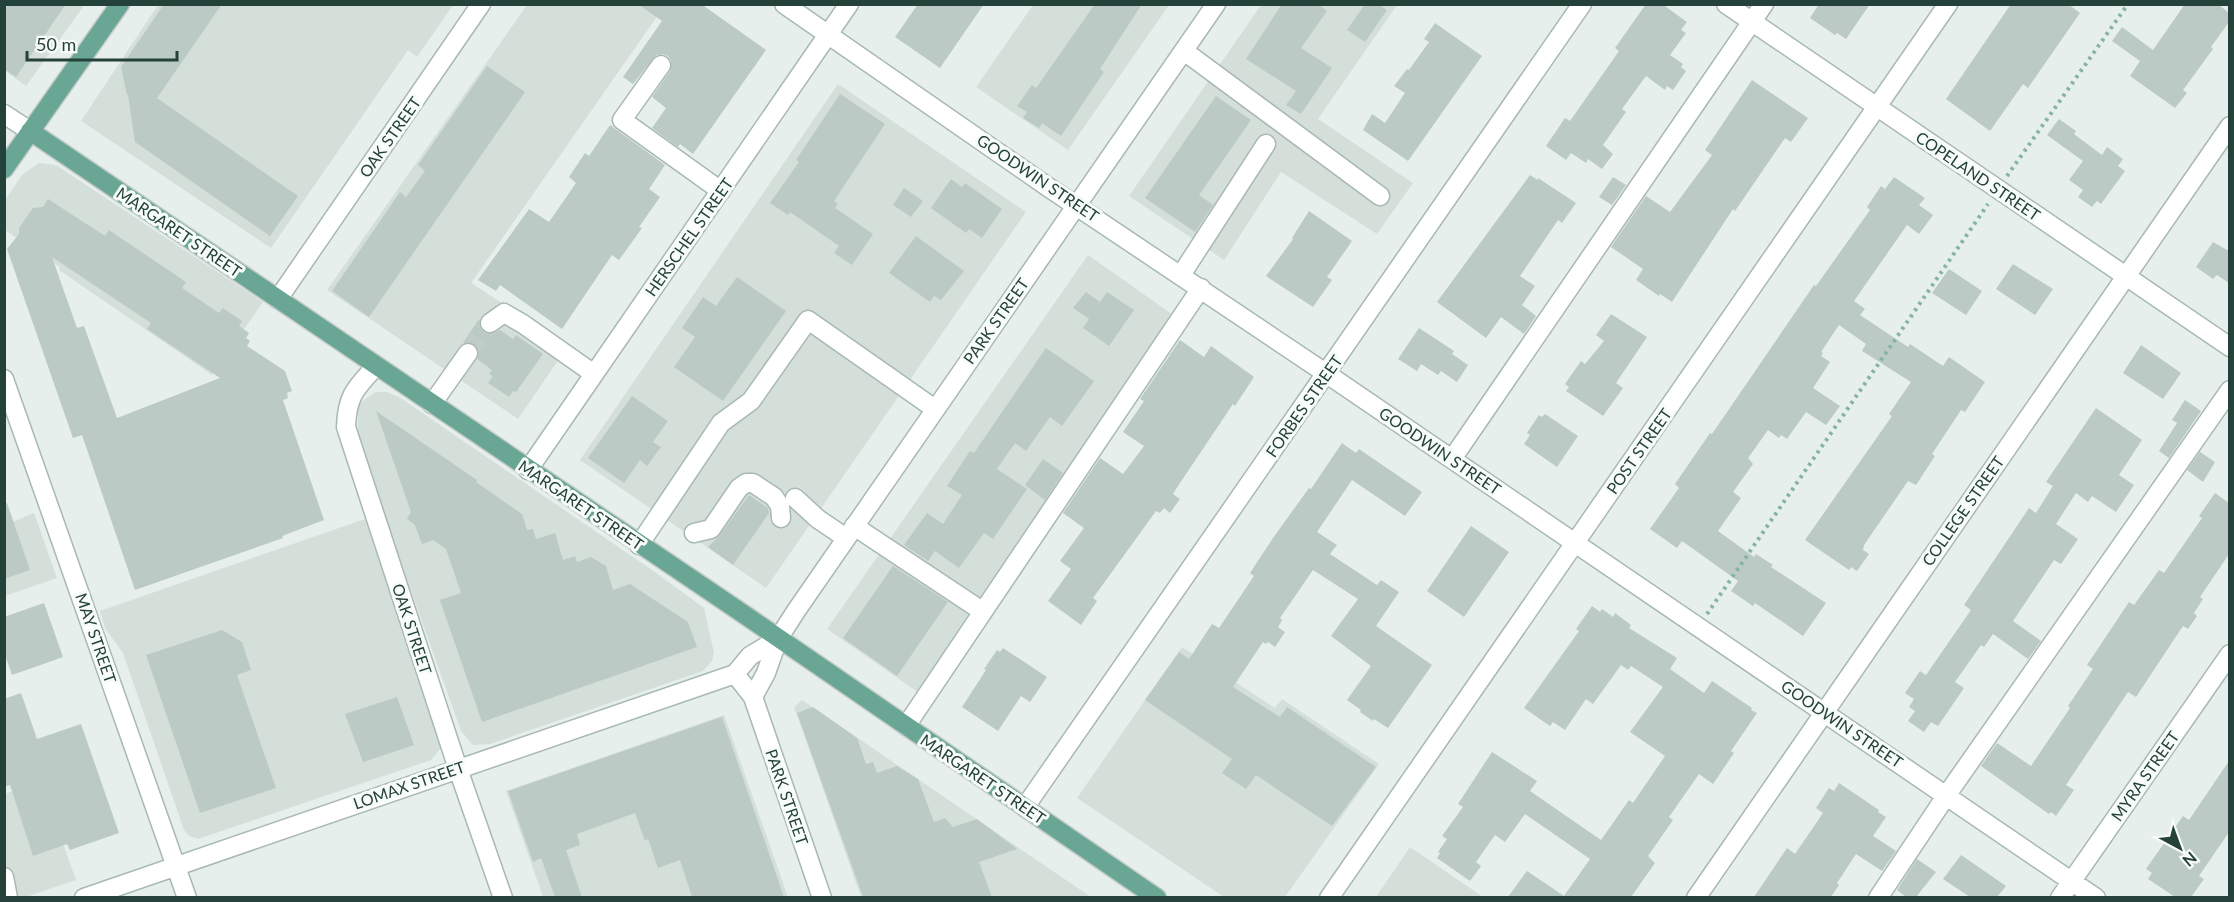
<svg xmlns="http://www.w3.org/2000/svg" width="2234" height="902" viewBox="0 0 2234 902" font-family="Lato,sans-serif">
  <style>
    .built { fill: #d4dfda }
    .building { fill: #bbcac4; fill-rule: evenodd }
    .lines { fill: none; stroke-linecap: round; stroke-linejoin: round }
    .minor-tunnel { stroke: #bfccc7; stroke-width: 18; stroke-dasharray: 18 9; stroke-linecap: butt }
    .minor-casing { stroke: #a8b8b2; stroke-width: 21 }
    .major-casing { stroke: #c2cac8; stroke-width: 21 }
    .path { stroke: #85b4a4; stroke-width: 4; stroke-dasharray: 3 4.5; stroke-linecap: butt }
    .minor { stroke: #fff; stroke-width: 18 }
    .major { stroke: #69a694; stroke-width: 18 }
    .labels { text-anchor: middle; stroke-width: 6; stroke-linejoin: round; paint-order: stroke }
    .street-label { font-size: 16px; fill: #244239; stroke: #f7fbf9 }
  </style>
  <rect width="100%" height="100%" fill="#e6efeb"/>
  <path class="built" d="M80,4L83,7L26,86L5,71L4,5Z
    M158,5H453L417,57L408,50L271,248L81,121Z
    M527,5H665L471,283L568,346L518,419L327,290Z
    M1033,5H1169L1068,150L976,87Z
    M1261,5H1397L1318,119L1413,183L1377,234L1281,172L1224,260L1129,196Z
    M838,84L1026,212L766,588L580,460Z
    M39,163L56,165L263,302L212,375L59,270L60,267L5,230V200L22,175Z
    M1088,255L1176,317L922,695L827,629Z
    M376,392H387L399,397L652,570L704,608L714,653L712,661L703,671L490,744L473,745L461,731L358,442V410L361,402Z
    M34,513L57,578L5,596V525Z
    M365,519L438,735L440,749L431,760L198,839L189,836L184,830L123,653L105,628L100,611Z
    M1182,647L1275,708L1282,699L1379,764L1285,897H1224L1077,798Z
    M802,700L1091,897H861L794,707Z
    M724,715L788,897H543L506,791Z
    M41,782L76,880L26,897H5L4,794Z
    M1410,847L1483,897H1376Z"/>
  <path class="building" d="M9,4H66L16,77L4,69V10Z
    M164,4H222L157,98L298,196L270,236L135,142L128,95H127L121,67Z
    M638,4H701L766,50L693,154L680,144L678,147L652,128L666,108L652,97L670,71L671,61L668,56L663,54L656,55L633,84L623,77L662,21Z
    M918,4H984L940,68L895,37Z
    M1095,4H1142L1100,69L1104,72L1061,136L1042,123L1039,128L1023,118L1027,112L1017,106L1032,85L1036,88Z
    M1282,4H1318L1327,11L1301,48L1332,68L1301,114L1286,105L1296,91L1246,59Z
    M1365,4H1378L1387,10L1365,42L1347,30Z
    M1646,4H1662L1687,22L1681,30L1686,33L1670,55L1683,64L1681,67L1686,71L1673,90L1667,86L1665,90L1646,76L1622,109L1626,112L1603,145L1613,154L1602,169L1588,159L1586,163L1571,153L1566,160L1546,146L1565,118L1570,121L1619,51L1615,48Z
    M1819,4H1870L1846,39L1837,33L1835,35L1810,18Z
    M2011,4H2068L2080,13L2028,88L2023,84L1990,131L1946,99Z
    M2185,4H2218L2229,13V22L2211,47L2213,49L2183,90L2187,93L2175,108L2130,76L2140,61L2112,41L2122,27L2153,50Z
    M1435,23L1482,56L1408,161L1363,130L1372,114L1385,123L1405,93L1394,86L1407,69L1409,70L1429,42L1424,39Z
    M487,66L525,92L369,317L332,291L400,192L406,197L425,171L418,165Z
    M1752,80L1808,118L1791,142L1785,138L1735,211L1733,209L1672,302L1660,294L1659,296L1636,280L1643,269L1611,247L1646,196L1670,212L1712,155L1705,150Z
    M840,94L885,124L834,201L838,204L835,208L873,234L852,265L834,253L839,246L790,212L788,215L770,203L799,162L796,160Z
    M1216,96L1251,120L1199,195L1213,205L1195,232L1145,198Z
    M2059,119L2076,131L2074,134L2102,155L2107,147L2123,159L2118,166L2125,171L2101,204L2097,201L2092,207L2078,197L2083,190L2069,180L2083,161L2047,135Z
    M610,125L665,165L649,189L660,197L639,227L642,228L619,260L612,255L562,329L500,285L496,291L478,280L529,209L549,222L576,183L569,177L585,153L589,156Z
    M1530,175L1538,180V178L1576,203L1562,223L1558,220L1520,276L1535,286L1522,305L1536,316L1524,334L1501,317L1486,338L1437,302Z
    M1613,177L1626,185L1612,205L1599,197Z
    M1894,177L1925,198L1919,205L1933,215L1919,234L1907,225L1854,301L1865,309L1860,315L1908,347L1910,344L1943,366L1949,357L1985,382L1965,412L1961,410L1932,454L1935,456L1916,485L1908,481L1864,545L1863,550L1869,554L1857,571L1851,567L1849,570L1805,540L1892,416L1889,414L1911,382L1862,351L1866,344L1839,325L1821,352L1823,353L1821,356L1830,362L1813,388L1840,406L1826,425L1806,412L1787,439L1781,435L1779,438L1768,430L1748,458L1753,464L1733,492L1741,498L1718,531L1754,557L1756,554L1773,565L1771,567L1826,603L1803,636L1755,603L1753,606L1731,591L1738,581L1682,541L1677,548L1650,529L1679,488L1675,484L1710,433L1712,434L1814,285L1816,286L1870,210L1867,207L1881,186L1885,189Z
    M951,179L962,187L965,183L1002,209L982,238L969,229L966,233L931,208Z
    M904,188L923,201L911,217L893,205Z
    M48,199L105,236L109,230L186,282L182,288L219,313L223,308L242,321L239,326L249,333L246,338L250,341L247,346L285,371L292,391L287,393L288,398L283,400L324,520L282,536L283,538L135,590L82,435L73,438L7,249L19,234V228L33,208L43,207ZM52,257L151,323L147,329L220,378L117,418L84,326L77,328Z
    M1309,211L1352,241L1327,277L1332,280L1313,307L1266,276L1293,239L1292,238Z
    M916,236L964,271L941,300L934,296L930,302L889,273Z
    M2213,242L2229,251V283L2217,275L2213,279L2196,267Z
    M2013,264L2053,289L2035,315L1996,289Z
    M1949,269L1982,291L1966,315L1932,293Z
    M737,277L786,311L723,401L674,367L695,337L682,328L703,297L716,306Z
    M1086,292L1100,302L1107,292L1134,310L1109,346L1083,328L1089,319L1073,308Z
    M1611,314L1647,337L1616,383L1623,388L1603,416L1566,391L1569,387L1565,384L1581,361L1585,364L1604,341L1596,335Z
    M479,319L481,329L485,333L492,334L500,330L513,339L516,335L543,354L516,392L513,391L509,397L488,383L493,376L489,374L492,370L477,359L479,353L475,344L470,342L463,343Z
    M1419,328L1454,351L1452,354L1468,365L1457,382L1441,371L1438,375L1421,364L1417,371L1398,359Z
    M1180,340L1204,357L1211,346L1254,377L1235,406L1233,404L1176,489L1173,494L1180,499L1170,513L1164,508L1160,513L1156,511L1093,598L1097,601L1081,625L1048,601L1071,569L1060,561L1084,528L1063,513L1100,458L1123,474L1144,446L1123,432L1144,401L1140,399Z
    M2141,345L2181,373L2163,399L2123,373Z
    M1046,348L1094,381L1062,426L1050,417L1026,451L1015,443L997,469L1027,489L993,539L984,533L959,568L935,551L928,561L904,545L927,513L943,524L962,495L947,486L970,451L974,453Z
    M632,396L668,421L653,442L661,447L647,466L640,460L624,483L588,458Z
    M2185,400L2201,411L2169,458L2159,451L2177,423L2172,420Z
    M2096,408L2142,440L2119,475L2134,485L2116,512L2092,496L2088,502L2076,493L2056,524L2078,539L2061,564L2054,560L2013,621L2041,641L2028,659L1993,634L1984,647L1981,645L1955,682L1964,688L1938,726L1931,722L1924,732L1908,721L1915,711L1909,707L1914,699L1905,693L1920,671L1926,675L1971,610L1964,605L2029,508L2036,513L2053,486L2046,482Z
    M376,411L477,480L476,482L522,514L527,530L533,529L536,539L555,533L563,560L575,556L577,562L591,557L606,566L613,590L630,584L688,622L697,647L482,722L440,600L461,593L446,549L433,540L422,544L415,525L407,519L411,512Z
    M1545,414L1578,436L1557,467L1524,444L1530,435L1527,433L1539,415L1542,417Z
    M1342,443L1356,453L1359,449L1422,492L1405,516L1352,480L1317,532L1337,545L1330,554L1377,585L1381,580L1399,592L1376,626L1432,665L1388,728L1374,719L1373,721L1360,712L1361,710L1347,700L1371,666L1331,636L1358,599L1313,570L1280,618L1282,620L1278,627L1285,632L1275,647L1268,642L1266,644L1263,642L1233,687L1280,717L1287,707L1376,767L1332,826L1256,775L1246,789L1222,773L1232,759L1145,700L1179,652L1189,659L1212,624L1219,628L1254,576L1250,573L1273,538L1309,488L1311,489Z
    M2200,452L2215,462L2203,482L2187,470Z
    M1043,459L1063,473L1045,500L1025,485Z
    M2215,493L2229,503V554L2200,597L2203,599L2194,613L2197,616L2188,629L2183,626L2136,697L2128,692L2066,785L2074,790L2056,816L2051,812L2049,814L1981,766L1997,743L2031,766L2070,708L2068,706L2093,669L2087,665L2129,602L2134,605L2159,570L2164,573L2202,518L2199,516Z
    M749,495L768,508L769,513L733,565L708,547L720,535Z
    M7,503L30,570L4,579V504Z
    M1471,526L1509,552L1464,617L1427,591Z
    M893,566L948,602L897,676L843,638Z
    M44,603L63,657L12,675L4,652V617Z
    M1592,606L1600,612L1602,609L1613,617L1615,613L1631,625L1629,628L1677,658L1670,669L1704,693L1712,681L1752,708L1751,710L1757,713L1731,751L1734,753L1713,784L1699,774L1669,817L1673,820L1648,856L1655,863L1631,897H1508L1527,871L1564,896L1590,859L1525,814L1505,842L1495,835L1476,862L1481,866L1470,881L1437,858L1440,853L1438,852L1447,839L1442,836L1463,807L1458,804L1492,752L1537,781L1530,791L1601,840L1629,800L1633,803L1665,756L1630,732L1663,687L1631,666L1628,670L1621,665L1593,704L1586,699L1565,730L1553,722L1550,726L1524,708L1579,631L1576,629Z
    M222,630L242,642L251,670L237,675L276,788L200,813L146,655Z
    M1003,648L1047,677L1030,702L1021,696L998,731L962,707L986,670L984,669L997,650L1000,652Z
    M21,693L37,739L81,724L119,833L70,850L67,844L33,856L10,785L4,787V699Z
    M397,697L414,745L363,762L345,714Z
    M813,707L857,738L866,764L873,762L877,773L897,766L918,779L934,822L945,818L953,827L977,819L1017,849L979,862L992,897H863L797,713Z
    M722,717L784,897H692L680,860L658,868L648,839L645,841L635,813L577,834L580,845L566,850L582,897H555L541,858L533,862L508,791Z
    M2229,761V832L2199,876L2204,879L2191,897H2175L2148,879L2152,873L2146,869L2183,816L2189,820Z
    M1839,783L1879,810L1878,812L1886,817L1873,836L1896,851L1882,871L1856,854L1837,883L1839,885L1831,897H1754L1787,848L1795,854L1823,813L1816,808L1829,788L1834,791Z
    M1961,855L2006,886L1997,897H1970L1943,879Z
    M1917,859L1936,872L1916,897H1906L1897,890Z"/>
  <g class="lines">
    <path class="minor-tunnel" d="M468,353L490,323"/>
    <defs>
      <path id="minor" d="M784,4L1048,187L1327,374L2096,898
        M1726,4L2230,347
        M1184,51L1380,196
        M661,65L622,120L721,191
        M4,114L30,131
        M1181,275L1266,144
        M278,299L481,4
        M490,323L504,313L523,324L594,374
        M376,366C356,388 347,395 346,427L458,769L503,898
        M4,379L187,898
        M432,404L468,353
        M1452,459L1764,4
        M528,470L849,4
        M795,498L818,519L846,538
        M854,526L982,611
        M694,533L711,529L739,488L746,483H753L774,497L780,506L781,518
        M639,545L721,423L751,401L808,320L935,409
        M735,674L753,697L822,898
        M735,674L750,656L778,639
        M753,697L766,673L778,639L796,611L1216,4
        M906,726L1201,288
        M1025,807L1582,4
        M4,877L8,898
        M84,898L735,674
        M1329,898L1948,4
        M1696,898L2230,126
        M1878,898L1946,796L2230,390
        M2060,898L2230,654"/>
      <path id="major" d="M30,131L742,613L1157,898
        M4,169L120,4"/>
    </defs>
    <use href="#minor" class="minor-casing"/>
    <use href="#major" class="major-casing"/>
    <path class="path" d="M2007,176L2128,4
      M1707,614L1988,204"/>
    <use href="#minor" class="minor"/>
    <use href="#major" class="major"/>
  </g>
  <g class="labels">
    <g class="street-label">
      <text transform="translate(390 137) rotate(-55)" y="6">OAK STREET</text>
      <text transform="translate(1978 176) rotate(34)" y="6">COPELAND STREET</text>
      <text transform="translate(1038 178) rotate(34)" y="6">GOODWIN STREET</text>
      <text transform="translate(179 232) rotate(34)" y="6">MARGARET STREET</text>
      <text transform="translate(689 237) rotate(-55)" y="6">HERSCHEL STREET</text>
      <text transform="translate(996 321) rotate(-55)" y="6">PARK STREET</text>
      <text transform="translate(1304 406) rotate(-55)" y="6">FORBES STREET</text>
      <text transform="translate(1440 451) rotate(34)" y="6">GOODWIN STREET</text>
      <text transform="translate(1639 451) rotate(-55)" y="6">POST STREET</text>
      <text transform="translate(581 505) rotate(34)" y="6">MARGARET STREET</text>
      <text transform="translate(1963 511) rotate(-55)" y="6">COLLEGE STREET</text>
      <text transform="translate(412 629) rotate(72)" y="6">OAK STREET</text>
      <text transform="translate(96 638) rotate(71)" y="6">MAY STREET</text>
      <text transform="translate(1842 724) rotate(34)" y="6">GOODWIN STREET</text>
      <text transform="translate(2145 776) rotate(-55)" y="6">MYRA STREET</text>
      <text transform="translate(983 779) rotate(34)" y="6">MARGARET STREET</text>
      <text transform="translate(409 785) rotate(-19)" y="6">LOMAX STREET</text>
      <text transform="translate(787 797) rotate(71)" y="6">PARK STREET</text>
    </g>
  </g>
  <rect width="2234" height="902" fill="none" stroke="#244239" stroke-width="12"/>
  <g transform="translate(2180 848) rotate(139)" stroke="#f7fbf9" stroke-width="4.5" paint-order="stroke">
  <path d="M0-4.5L10 22L0 15L-10 22Z" fill="#244239"/>
  <text y="-9" font-size="16" font-weight="bold" text-anchor="middle" fill="#244239">N</text>
  </g>
  <path d="M27 51v9h150v-9" fill="none" stroke="#244239" stroke-width="3"/>
  <text x="36" y="51" font-size="18" fill="#244239" stroke="#f7fbf9" stroke-width="4.5" paint-order="stroke">50 m</text>
</svg>
